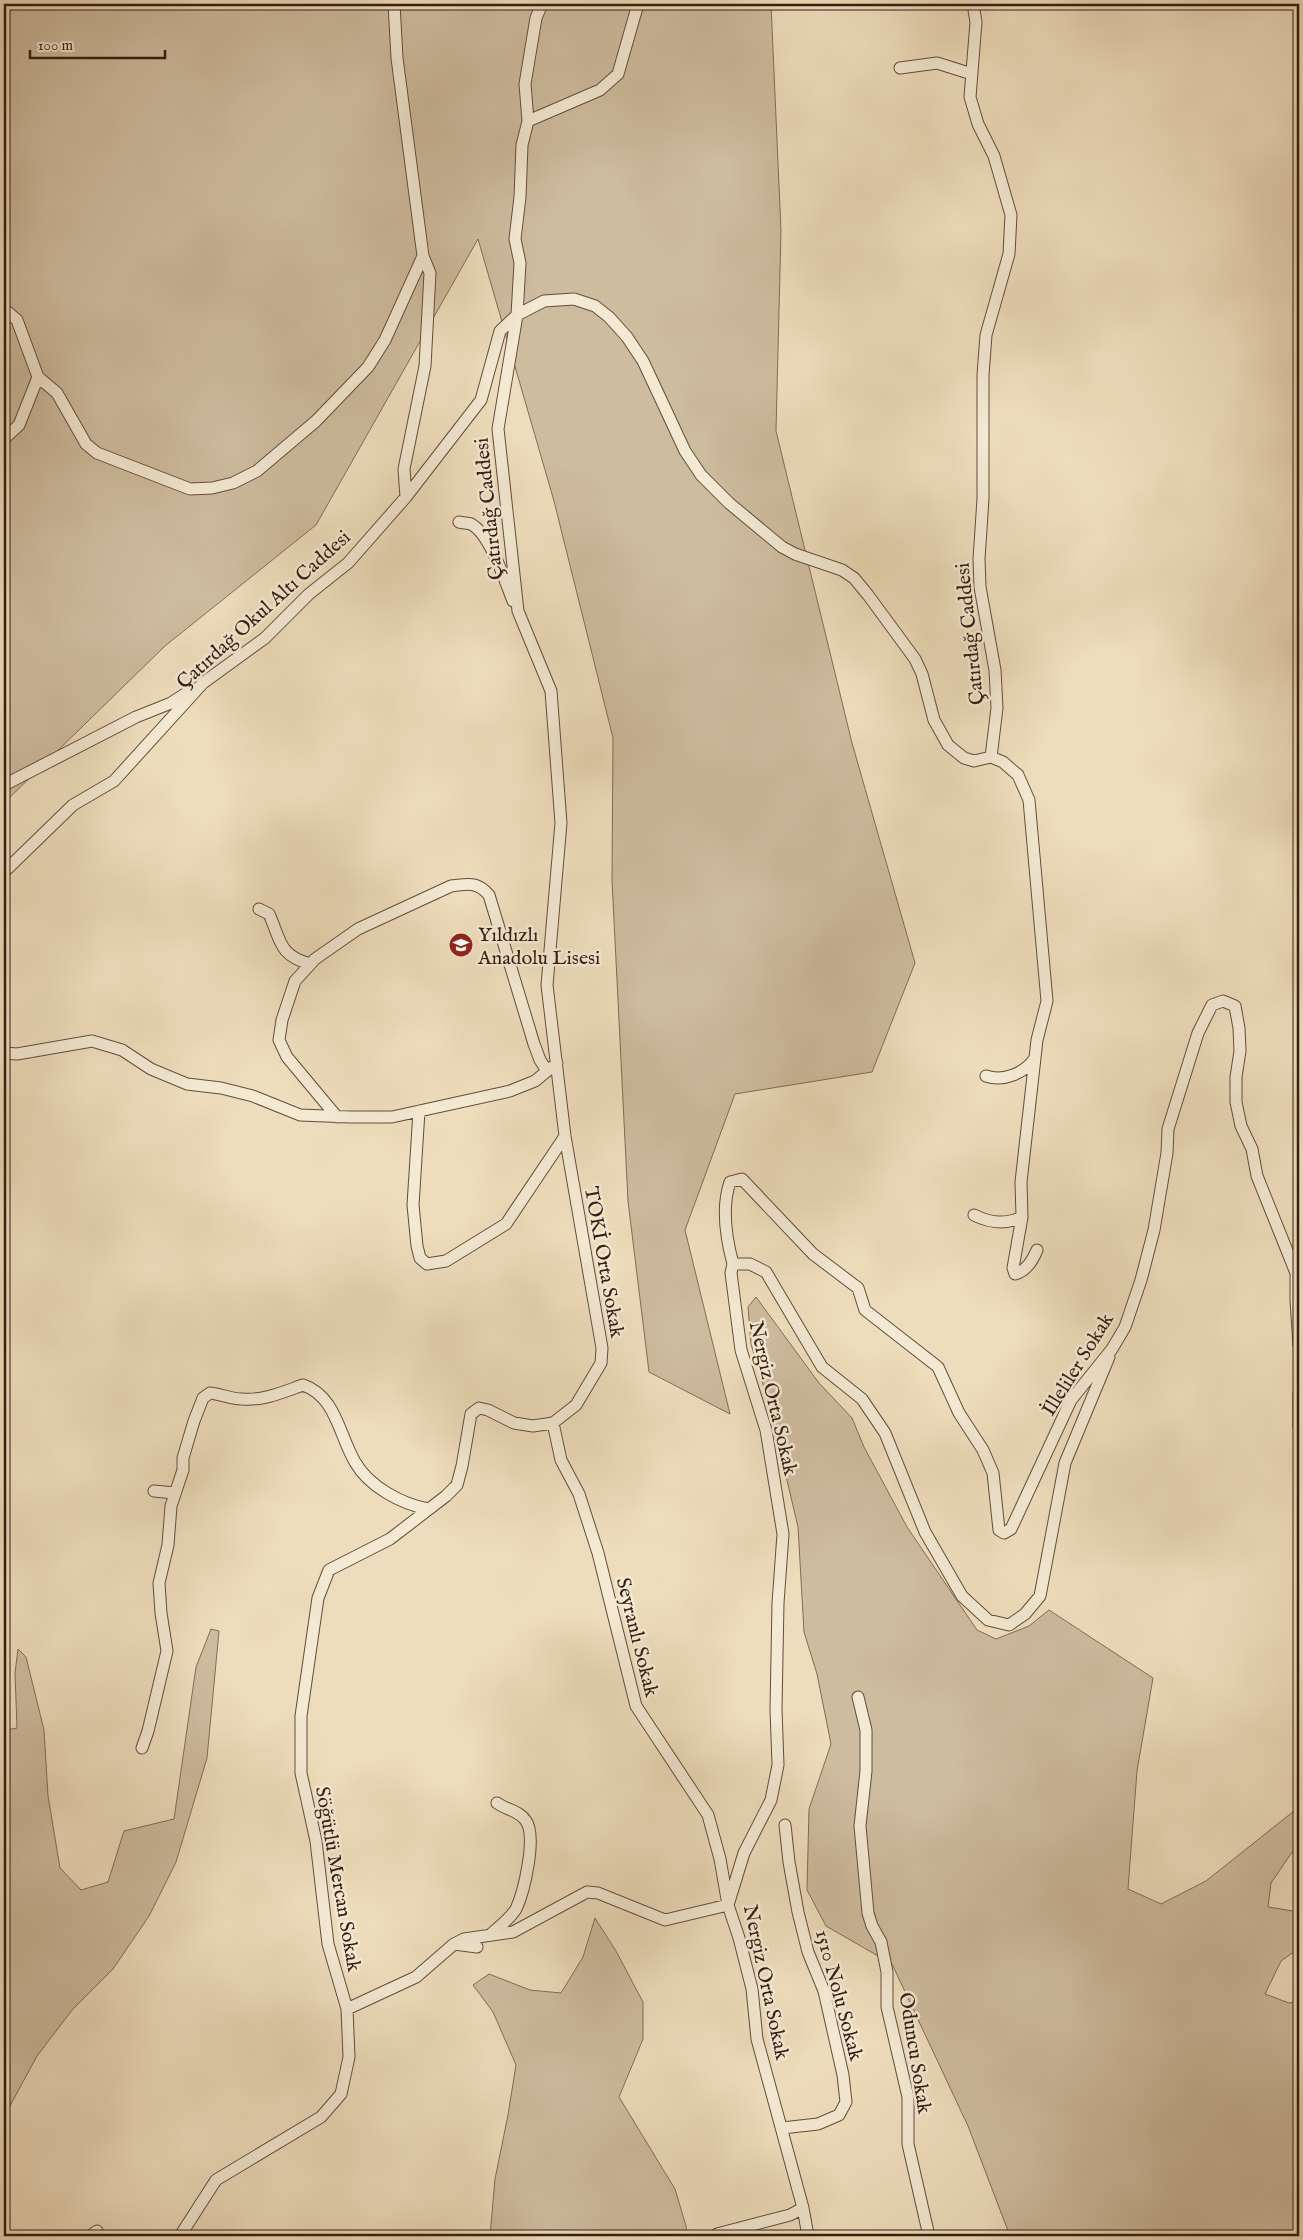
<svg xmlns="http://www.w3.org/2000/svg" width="1303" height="2240" viewBox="0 0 1303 2240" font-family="'IM FELL English',serif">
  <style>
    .green { fill: #cebc9f; stroke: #816c58 }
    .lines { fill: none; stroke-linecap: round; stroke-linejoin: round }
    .minor-casing { stroke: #624d3c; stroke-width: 13 }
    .minor { stroke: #f4e9d3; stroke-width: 11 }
    .labels { text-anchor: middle; stroke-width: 5; stroke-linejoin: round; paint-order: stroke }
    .street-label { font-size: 20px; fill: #341d12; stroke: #f4e9d3 }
    .poi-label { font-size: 20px; fill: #341d12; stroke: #f4e9d3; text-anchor: start }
  </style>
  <rect width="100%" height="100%" fill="#eeddbc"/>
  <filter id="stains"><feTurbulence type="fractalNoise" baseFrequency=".004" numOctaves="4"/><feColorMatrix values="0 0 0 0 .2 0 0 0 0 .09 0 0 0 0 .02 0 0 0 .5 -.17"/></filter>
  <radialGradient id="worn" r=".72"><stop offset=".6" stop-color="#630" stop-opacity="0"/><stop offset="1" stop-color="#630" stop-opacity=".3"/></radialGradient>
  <path class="green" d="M4,4H771L781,231L776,431L852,743L915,963L872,1072L735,1094L685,1230L730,1414L649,1372L628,1201L612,880L613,738L554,501L478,239L316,525L165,646L4,803Z
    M756,1297L819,1383L852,1418L864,1447L907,1527L977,1630L996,1639L1029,1626L1049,1610L1153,1678L1137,1771L1128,1889L1161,1904L1206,1881L1299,1807V1842L1271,1883L1268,1907L1293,1911L1299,1917V1943L1295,1951L1281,1961L1265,1994L1289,2003L1299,2001V2236H1010L968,2126L892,1964L826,1926L807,1890L809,1809L831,1744L817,1674L804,1632L798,1527L770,1408L751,1344L748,1307Z
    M211,1629L219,1631L207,1758L176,1862L149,1916L113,1969L73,2009L37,2056L4,2117V1706L7,1730L17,1728L15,1673L18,1649L26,1657L44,1730L48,1796L60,1868L81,1890L108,1882L124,1831L174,1819L196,1667Z
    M595,1918L616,1951L643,2002V2039L619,2097L675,2189L686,2226L687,2236H490L495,2179L508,2115L516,2065L493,2012L473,1985L489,1974L530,1990L561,1993L583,1957Z"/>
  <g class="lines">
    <defs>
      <path id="minor" d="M394,4L397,58L423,256L430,273L425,366L404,469L406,497
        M973,4L976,22L970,97L978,124L994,156L1011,215L1009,254L986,335L983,375V499L979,559L980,587L995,670L997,708L991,757
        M900,68L937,63L972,74
        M528,121L600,90L618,74L638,4
        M4,309L17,320L38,377L57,393L86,444L97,453L190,489L212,488L233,483L257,471L316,421L368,367L385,340L423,256
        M4,439L19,425L38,377
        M459,522C462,523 468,523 471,524C490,534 505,581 513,601
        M991,757L1003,762L1018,775L1029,800L1047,1001L1037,1040L1021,1182L1022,1217L1013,1268L1015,1274C1026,1271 1033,1260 1037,1250
        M4,785L136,717L171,703L193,689
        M4,872L73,805L114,781L203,683L265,638L309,594L348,563L406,497L481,400L500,331L517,315L544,301L574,299L595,306L609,317L627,337L643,361L685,451L701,475L729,503L782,547L795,554L842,570L854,578L868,595L915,659L922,674L934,720L948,745L964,758L974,761L991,757
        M259,909L269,914C281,940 278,955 310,964
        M4,1053L17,1054L92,1041L122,1050L151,1069L187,1084L221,1088L253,1096L300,1115L351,1117H392L510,1091L535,1081L557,1063
        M986,1076C1004,1082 1025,1073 1035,1058
        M419,1111L413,1205L417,1246L420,1258L427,1264L446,1261L506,1224L565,1136
        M337,1117L287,1057L279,1040L282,1020L295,981L315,959L358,929L451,886C468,884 477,881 489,895L534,1044L540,1060L547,1071
        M974,1215C990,1223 1005,1225 1022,1217
        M733,1264C726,1238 721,1208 730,1182L742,1179L813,1254L858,1288L865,1310L938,1367L959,1413L983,1450L993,1473L999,1530L1004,1533L1011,1529L1071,1400L1112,1349L1125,1327L1141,1280L1154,1230L1167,1153L1168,1129L1198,1033L1212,1005L1223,1001L1235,1006L1239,1028L1240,1051L1236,1077V1102L1241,1126L1252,1149L1257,1176L1296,1273V1300L1299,1345
        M1299,1394V1427
        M553,1423L561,1460L579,1494L598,1553L636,1706L708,1815L720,1859L728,1905L739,1938L752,1989L757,2039L803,2208L808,2236
        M154,1491L174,1493
        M858,1697L866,1730V1771L860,1826L868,1913L872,1926L881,1942L887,1972V2007L908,2097V2144L929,2236
        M142,1748L148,1731L167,1651L161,1613L159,1583L168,1545L171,1506L183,1470V1458L194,1421L203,1398L210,1393C221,1394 231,1399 242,1399C263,1401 283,1392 303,1385C336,1396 339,1435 355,1462C369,1487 402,1504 428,1509
        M728,1905L744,1853L771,1800L778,1765L776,1709L778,1603L783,1534L766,1430L741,1350L731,1273L733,1264H750L766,1272L822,1367L862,1399L885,1433L925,1532L962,1596L988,1620L1009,1625L1025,1614L1040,1596L1065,1463L1109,1357
        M491,1934C500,1926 510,1919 516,1909C524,1892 537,1837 526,1821C520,1811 507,1810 497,1803
        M454,1944L477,1947
        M347,2009L416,1977L454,1944L464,1939L513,1932L587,1892L598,1893L665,1920L728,1905
        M782,2128L818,2124L839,2115L846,2102L843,2075L824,1991L808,1952L798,1912L789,1862L785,1825
        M717,2234L790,2215L803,2208
        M90,2236L97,2231L100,2236
        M180,2236L216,2180L321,2117L341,2094L349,2057L347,2009L328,1944L316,1841L301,1773V1716L318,1598L329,1570L390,1539L446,1496L457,1485L462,1466L471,1414L479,1408L488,1410L514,1423L533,1426L553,1423L576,1405L601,1363L602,1348L565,1136L547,985L561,823L551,691L518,611L498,429L517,315L520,263L515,239L520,197L522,145L528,121L525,84L536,18L542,4"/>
    </defs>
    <use href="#minor" class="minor-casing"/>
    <use href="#minor" class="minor"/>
  </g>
  <defs>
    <symbol id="school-disc" viewBox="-11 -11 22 22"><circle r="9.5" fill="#8f2418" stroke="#f4e9d3"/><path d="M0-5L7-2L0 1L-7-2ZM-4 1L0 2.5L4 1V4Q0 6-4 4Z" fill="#fff"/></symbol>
  </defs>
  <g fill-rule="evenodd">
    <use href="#school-disc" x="447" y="931" width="28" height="28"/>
  </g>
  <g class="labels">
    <g class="street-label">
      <text transform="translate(488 509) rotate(-96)" y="7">Çatırdağ Caddesi</text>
      <text transform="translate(263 609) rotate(-42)" y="7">Çatırdağ Okul Altı Caddesi</text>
      <text transform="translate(969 634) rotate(-96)" y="7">Çatırdağ Caddesi</text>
      <text transform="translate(605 1262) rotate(80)" y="7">TOKİ Orta Sokak</text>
      <text transform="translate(1077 1364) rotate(-58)" y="7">İlleliler Sokak</text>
      <text transform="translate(774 1398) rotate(77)" y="7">Nergiz Orta Sokak</text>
      <text transform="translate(638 1637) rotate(76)" y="7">Seyranlı Sokak</text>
      <text transform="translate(339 1879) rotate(80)" y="7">Söğütlü Mercan Sokak</text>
      <text transform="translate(767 1982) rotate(78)" y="7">Nergiz Orta Sokak</text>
      <text transform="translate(840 1995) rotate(75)" y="7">1510 Nolu Sokak</text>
      <text transform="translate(916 2053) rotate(81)" y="7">Oduncu Sokak</text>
    </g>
    <g class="poi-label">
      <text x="478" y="941">Yıldızlı<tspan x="478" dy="23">Anadolu Lisesi</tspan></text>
    </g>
  </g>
  <rect width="1303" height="2240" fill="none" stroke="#eeddbc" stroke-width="20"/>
  <rect x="5" y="5" width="1293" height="2230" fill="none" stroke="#341d12" stroke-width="2.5"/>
  <rect x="10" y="10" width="1283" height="2220" fill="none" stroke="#341d12"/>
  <path d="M30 50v8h135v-8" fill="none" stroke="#341d12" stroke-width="2.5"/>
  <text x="38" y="50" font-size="15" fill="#341d12" stroke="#f4e9d3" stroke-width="4" paint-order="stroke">100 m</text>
  <rect width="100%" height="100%" filter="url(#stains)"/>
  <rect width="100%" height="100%" fill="url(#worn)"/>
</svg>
